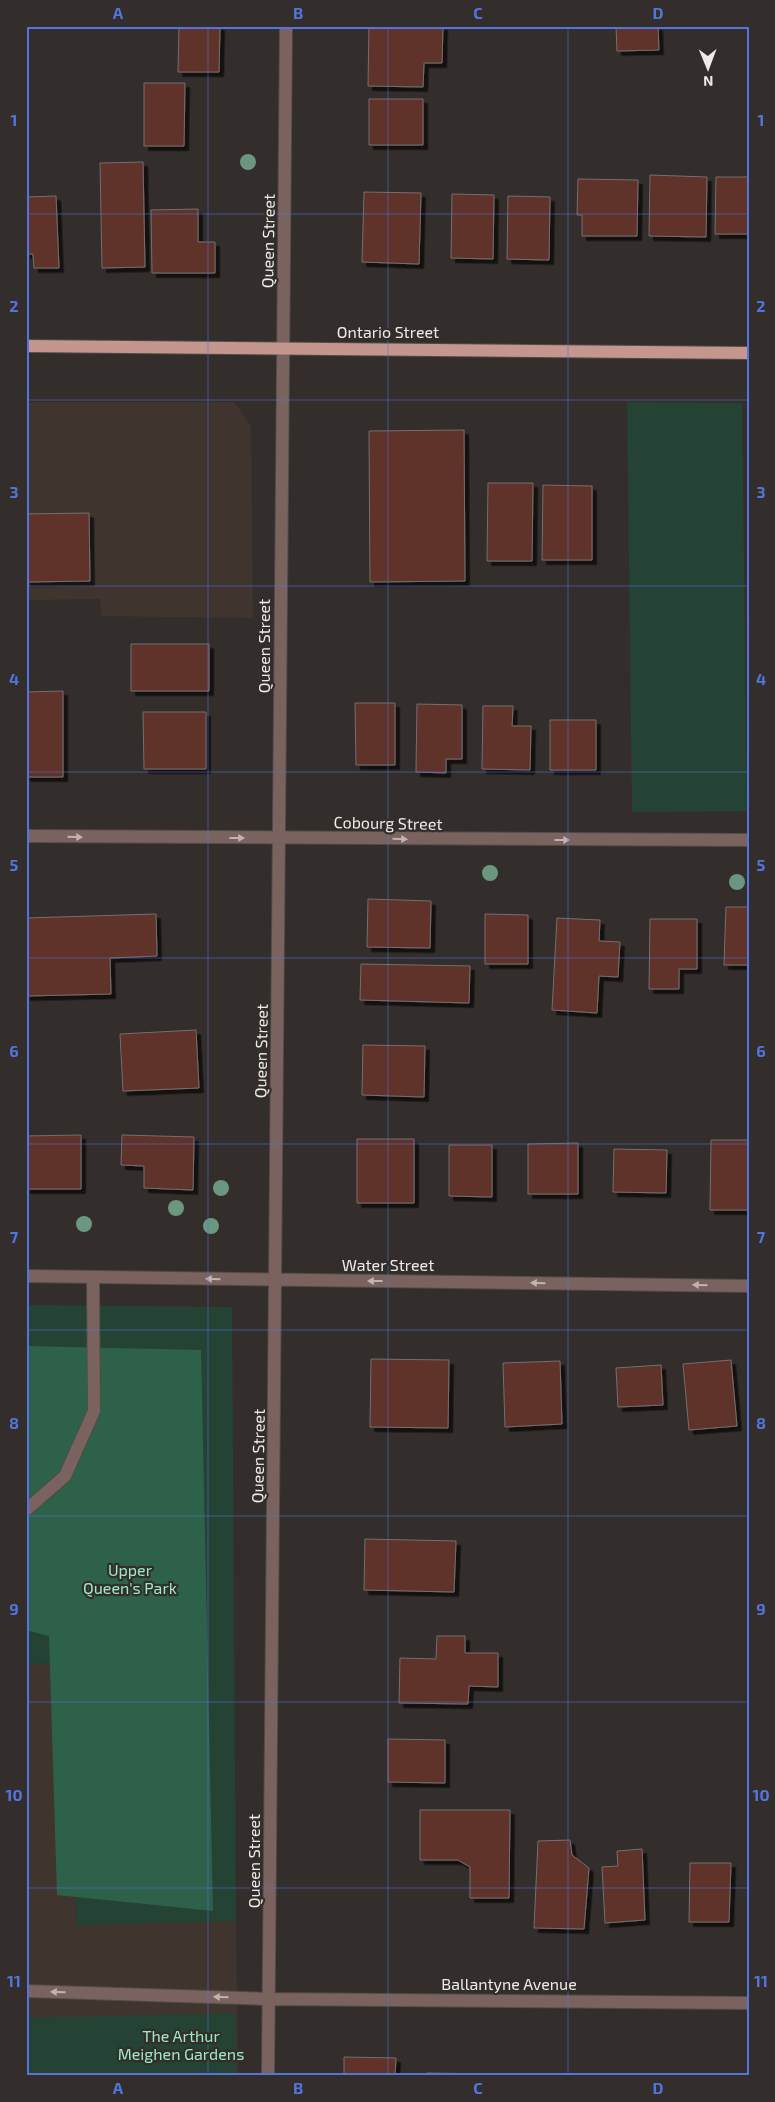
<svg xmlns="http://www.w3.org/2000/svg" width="775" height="2102" viewBox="0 0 775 2102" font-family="'Exo 2',sans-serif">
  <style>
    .built { fill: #3f352e }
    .green { fill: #254335 }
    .forest { fill: #2e614a }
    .building { fill: #5e302c; stroke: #766f6e; filter: url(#shadow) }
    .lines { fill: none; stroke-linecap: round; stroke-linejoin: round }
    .lane-casing { stroke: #514c49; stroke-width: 14 }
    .street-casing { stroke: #514c49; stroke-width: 14 }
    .primary-casing { stroke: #514c49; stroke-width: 14 }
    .lane { stroke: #7a635f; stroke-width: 12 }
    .street { stroke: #7a635f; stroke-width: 12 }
    .primary { stroke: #c4968d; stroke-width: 12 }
    .tree { fill: #6b967f }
    .oneway { fill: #bfb4b1 }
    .grid { fill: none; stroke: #5175dc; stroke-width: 1; stroke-opacity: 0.55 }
    .labels { text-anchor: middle; stroke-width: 4.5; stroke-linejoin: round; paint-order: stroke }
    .street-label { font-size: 16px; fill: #edeae8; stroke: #332e2b }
    .park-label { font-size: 16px; fill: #99ebc4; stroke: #332e2b }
    .neatline { fill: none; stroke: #5175dc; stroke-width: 2 }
    .grid-label { font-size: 16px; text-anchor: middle; font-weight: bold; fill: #5175dc }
  </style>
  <defs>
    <filter id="shadow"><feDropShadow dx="4.5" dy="4.5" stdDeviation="0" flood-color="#0009"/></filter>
  </defs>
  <rect width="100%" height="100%" fill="#332e2b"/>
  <path class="built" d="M26,402H234L251,426L253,618L102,616L100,599L26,600Z
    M68,1663L77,1924L236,1921L238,2076H26V1664Z"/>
  <path class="green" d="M627,402L742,403L747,811L632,812Z
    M26,1305L232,1307L236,1921L77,1925L68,1663L26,1664Z
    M235,2013L236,2076H26V2018Z"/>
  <path class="forest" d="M26,1346L201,1350L213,1911L57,1895L49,1636L26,1630Z"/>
  <path class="building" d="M179,26H220L219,72H178Z
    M369,26H443L442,63H424L423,87L368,86Z
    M616,26H658L659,50L617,51Z
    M144,83H185L184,146H144Z
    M369,99H423V145H369Z
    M143,162L145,267L102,268L100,163Z
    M650,175L707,177L706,237L649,236Z
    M716,177H749V234H715Z
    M578,179L638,180L637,236H582V215H577Z
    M364,192L421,193L419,264L362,262Z
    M452,194L494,195L493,259L451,258Z
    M56,196L59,268H34L33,254H26V197Z
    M508,196L550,197L549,260L507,259Z
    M198,209V242H215V273H152L151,210Z
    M464,430L465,581L370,582L369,431Z
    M488,483H533L532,561H487Z
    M543,485L592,486V560H542Z
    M89,513L90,581L26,582V514Z
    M131,644H209V691H131Z
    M63,691V777H26V692Z
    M355,703H395V765H356Z
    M417,704L462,705V759H446V773L416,772Z
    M483,706H513L512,726H531L530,770L482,769Z
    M143,712H206V769H144Z
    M550,720H596V770H550Z
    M368,899L431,901L430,948L367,947Z
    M726,907H749V965H724Z
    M156,914L157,956L110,958L111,994L26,996V918Z
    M485,914L528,915V964H485Z
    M557,918L600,920L599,941L620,942L618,977L599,976L597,1013L552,1010Z
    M650,919H697V969H679V989H649Z
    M361,964L470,966L469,1003L360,1000Z
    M196,1030L199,1088L123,1091L120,1034Z
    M363,1045L425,1046L424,1097L362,1095Z
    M81,1135V1189H26V1136Z
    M122,1135L194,1137L193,1190L144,1188V1166L121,1165Z
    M357,1139H414V1203H357Z
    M711,1140H749V1210H710Z
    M578,1143V1194H528V1144Z
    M449,1145H492V1197L449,1196Z
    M614,1149L667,1150L666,1193L613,1192Z
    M371,1359L449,1360L448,1428L370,1427Z
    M731,1360L737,1426L689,1430L683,1364Z
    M560,1361L562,1424L505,1427L503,1363Z
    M661,1365L663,1405L618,1407L616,1368Z
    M365,1539L456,1541L454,1592L364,1590Z
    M437,1636H465V1653H498V1687L469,1686L468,1704L399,1703L400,1658L436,1659Z
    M388,1739L445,1740V1783L388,1782Z
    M420,1810H510L509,1898H470V1867L458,1860H420Z
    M570,1840L572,1855L589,1868L584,1929L534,1928L538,1841Z
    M642,1849L645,1920L605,1923L602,1867L618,1866L617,1851Z
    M690,1863H731L729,1922H689Z
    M344,2057L396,2058L395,2076H344Z
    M427,2073L490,2074V2076H427Z"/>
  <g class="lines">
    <defs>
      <path id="lane" d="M26,1510L65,1476L94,1411L93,1277
        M26,1991L269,1999"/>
      <path id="street" d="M26,836L749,840
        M26,1276L749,1286
        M269,1999L749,2003
        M268,2076L286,26"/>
      <path id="primary" d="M26,346L749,353"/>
    </defs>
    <use href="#lane" class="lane-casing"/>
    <use href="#street" class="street-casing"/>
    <use href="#primary" class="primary-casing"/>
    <use href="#lane" class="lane"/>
    <use href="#street" class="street"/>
    <use href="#primary" class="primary"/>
  </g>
  <g class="tree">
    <circle cx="248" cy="162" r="8"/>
    <circle cx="490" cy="873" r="8"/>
    <circle cx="737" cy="882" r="8"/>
    <circle cx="221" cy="1188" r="8"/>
    <circle cx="176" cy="1208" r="8"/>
    <circle cx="84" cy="1224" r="8"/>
    <circle cx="211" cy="1226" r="8"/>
  </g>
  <defs><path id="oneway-solid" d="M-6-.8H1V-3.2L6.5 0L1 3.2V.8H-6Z" transform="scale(1.25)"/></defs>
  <g class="oneway">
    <use href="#oneway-solid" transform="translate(75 837) rotate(1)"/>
    <use href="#oneway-solid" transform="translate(237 838)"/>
    <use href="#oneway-solid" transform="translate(400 839) rotate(1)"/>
    <use href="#oneway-solid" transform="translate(562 840)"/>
    <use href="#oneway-solid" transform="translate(213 1279) rotate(-179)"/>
    <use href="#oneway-solid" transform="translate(375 1281) rotate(-180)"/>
    <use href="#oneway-solid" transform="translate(538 1283) rotate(-179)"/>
    <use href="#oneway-solid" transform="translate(700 1285) rotate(-179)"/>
    <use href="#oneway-solid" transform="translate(58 1992) rotate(-178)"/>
    <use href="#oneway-solid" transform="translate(221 1997) rotate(-178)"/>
  </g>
  <path class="grid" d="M208,26V2076M388,26V2076M568,26V2076M26,214H749M26,400H749M26,586H749M26,772H749M26,958H749M26,1144H749M26,1330H749M26,1516H749M26,1702H749M26,1888H749"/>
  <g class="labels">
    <g class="street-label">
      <text transform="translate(268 241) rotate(-89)" y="6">Queen Street</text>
      <text x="388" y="338">Ontario Street</text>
      <text transform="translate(264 646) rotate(-90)" y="6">Queen Street</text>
      <text transform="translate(388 823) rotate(1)" y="6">Cobourg Street</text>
      <text transform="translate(261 1051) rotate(-89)" y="6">Queen Street</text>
      <text x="388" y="1271">Water Street</text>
      <text transform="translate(258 1456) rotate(-89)" y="6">Queen Street</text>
      <text transform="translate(254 1861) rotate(-90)" y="6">Queen Street</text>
      <text x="509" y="1990">Ballantyne Avenue</text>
    </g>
    <g class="park-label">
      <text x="130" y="1576">Upper<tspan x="130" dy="18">Queen's Park</tspan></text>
      <text x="181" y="2042">The Arthur<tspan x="181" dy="18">Meighen Gardens</tspan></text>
    </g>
  </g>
  <rect width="775" height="2102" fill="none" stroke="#332e2b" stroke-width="55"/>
  <g transform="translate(708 68) rotate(179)" stroke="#332e2b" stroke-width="4" paint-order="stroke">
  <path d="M0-4L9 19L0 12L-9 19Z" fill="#edeae8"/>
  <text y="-8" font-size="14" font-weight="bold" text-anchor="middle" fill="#edeae8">N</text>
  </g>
  <rect x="28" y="28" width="720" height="2046" class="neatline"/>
  <g class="grid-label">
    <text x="118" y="19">A</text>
    <text x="298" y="19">B</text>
    <text x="478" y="19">C</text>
    <text x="658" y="19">D</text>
    <text x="14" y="126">1</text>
    <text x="761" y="126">1</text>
    <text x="14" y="312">2</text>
    <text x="761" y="312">2</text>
    <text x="14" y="498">3</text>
    <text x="761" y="498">3</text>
    <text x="14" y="685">4</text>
    <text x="761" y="685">4</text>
    <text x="14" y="871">5</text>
    <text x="761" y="871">5</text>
    <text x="14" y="1057">6</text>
    <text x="761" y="1057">6</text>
    <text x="14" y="1243">7</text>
    <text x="761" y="1243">7</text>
    <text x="14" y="1429">8</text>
    <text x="761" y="1429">8</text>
    <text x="14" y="1615">9</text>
    <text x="761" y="1615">9</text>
    <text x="14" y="1801">10</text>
    <text x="761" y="1801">10</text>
    <text x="14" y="1987">11</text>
    <text x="761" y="1987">11</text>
    <text x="118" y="2094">A</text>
    <text x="298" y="2094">B</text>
    <text x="478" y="2094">C</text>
    <text x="658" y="2094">D</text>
  </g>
</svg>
